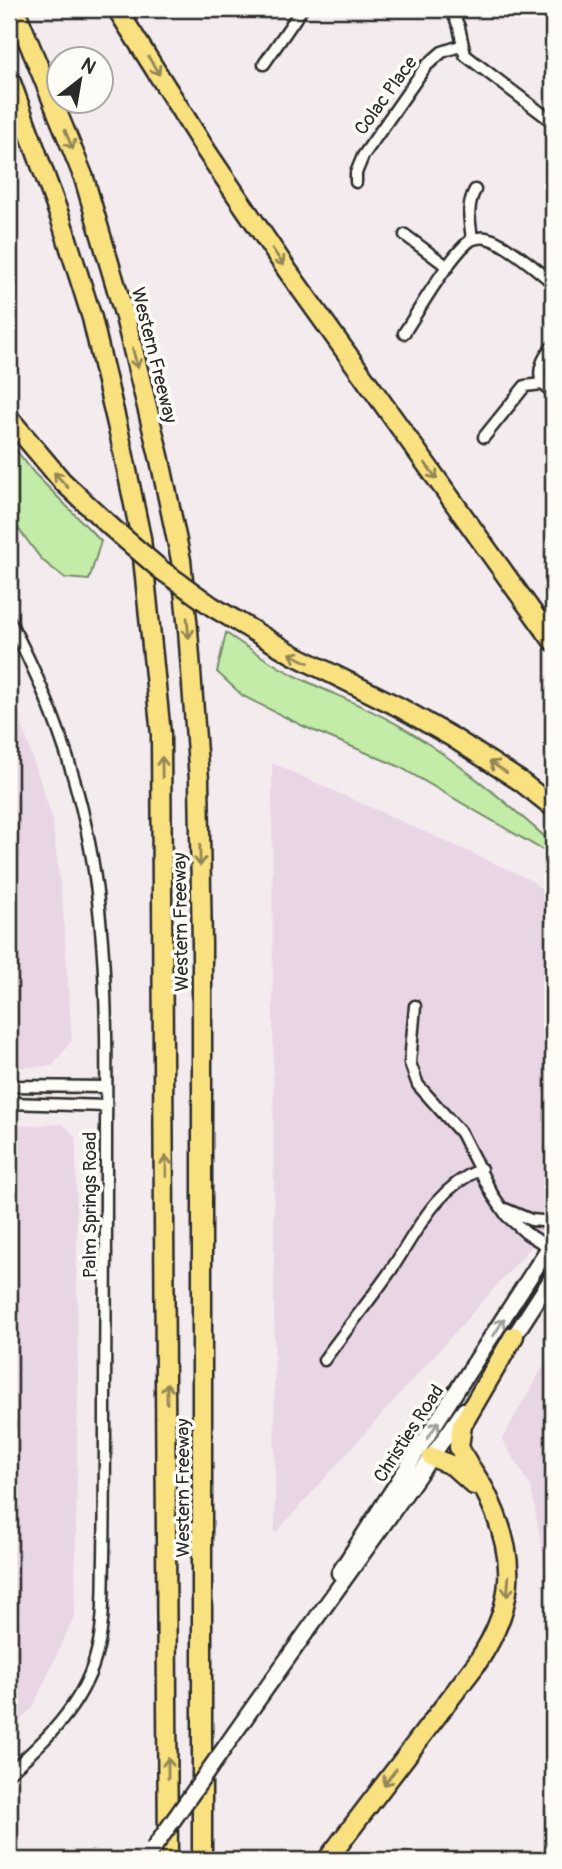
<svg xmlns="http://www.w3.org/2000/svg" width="562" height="1869" viewBox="0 0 562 1869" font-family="Pangolin,sans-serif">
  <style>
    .built { fill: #e9d6e5 }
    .grass { fill: #c2eca8; stroke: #768c6a; stroke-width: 2 }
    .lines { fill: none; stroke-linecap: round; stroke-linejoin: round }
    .street-casing { stroke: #2b2b2b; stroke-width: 15 }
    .secondary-casing { stroke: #2b2b2b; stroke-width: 19 }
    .highway-casing { stroke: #2b2b2b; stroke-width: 23 }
    .street { stroke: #fdfcf7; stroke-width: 10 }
    .secondary { stroke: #fdfcf7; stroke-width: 14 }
    .highway { stroke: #fae180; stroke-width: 18 }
    .secondary-bridge-casing { stroke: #2b2b2b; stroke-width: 19; stroke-linecap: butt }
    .highway-bridge-casing { stroke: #2b2b2b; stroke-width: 23; stroke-linecap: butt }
    .secondary-bridge { stroke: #fdfcf7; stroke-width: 14 }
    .highway-bridge { stroke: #fae180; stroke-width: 18 }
    .oneway { stroke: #928656 }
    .oneway2 { stroke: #9e9e9b }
    .labels { text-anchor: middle; stroke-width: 7; stroke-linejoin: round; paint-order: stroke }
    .street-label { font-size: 19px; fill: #2b2b2b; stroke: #fdfcf7 }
  </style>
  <rect width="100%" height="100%" fill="#f4ebef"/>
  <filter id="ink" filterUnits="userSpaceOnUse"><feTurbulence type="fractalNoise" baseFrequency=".0143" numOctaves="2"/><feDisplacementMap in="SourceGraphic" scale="14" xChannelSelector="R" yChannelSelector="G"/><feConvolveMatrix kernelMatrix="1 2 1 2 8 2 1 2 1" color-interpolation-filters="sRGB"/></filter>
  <g filter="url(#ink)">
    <path class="built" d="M9,684L52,818L63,908L72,1041L52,1066L9,1068Z
      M272,763L529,879L553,898V1213L532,1246L275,1534Z
      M63,1124L76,1138L78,1386L75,1615L32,1709L9,1730V1126Z
      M553,1349V1569L544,1562L531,1487L502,1439Z"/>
    <path class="grass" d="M9,441L34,473L101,541L89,580L65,578L42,560L9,516Z
      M226,633C247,647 268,662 290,673C328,693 369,707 405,729C459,762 506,802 553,844V856L398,766L305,727L243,696L217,672Z"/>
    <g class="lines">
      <defs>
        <path id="street" d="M451,9L459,27L465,55L553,122
          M264,64L302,9
          M356,182V173L363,156L426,66L442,52L463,45
          M405,235L448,267
          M472,239C470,222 466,206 475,190
          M404,333C419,310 451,254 471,240C475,238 482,237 486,238C504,241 539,271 553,283
          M553,346C543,358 537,369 542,384L553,392
          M484,437L525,386L542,384
          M9,620C48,693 78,776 92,858C107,948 107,1039 106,1129C106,1216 106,1302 105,1389C105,1445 105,1501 104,1558C103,1592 105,1626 95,1659C81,1707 45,1741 9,1773
          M415,1006L410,1063L418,1085L461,1133L492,1194L507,1216L526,1233L549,1247
          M9,1086L106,1087
          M9,1103L106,1106
          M505,1209L531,1220L553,1222
          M324,1360C345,1331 368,1303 389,1273C417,1232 433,1190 481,1169"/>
        <path id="secondary" d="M509,1344L553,1276
          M339,1573L553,1241
          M218,1757C299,1640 384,1527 464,1410"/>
        <path id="highway" d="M15,9L84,178L125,317L160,460L181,560L188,630L199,780L202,945V1860
          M117,9L207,152L287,270L553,641
          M9,77L61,220L92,318L120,437L141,538L161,735L168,1860
          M9,418L62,481L111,527
          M213,607L294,655L399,707L452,737L520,781L553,807
          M432,1457L453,1466L474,1485
          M327,1860L477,1663C518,1602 517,1553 484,1489C476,1475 466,1462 459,1447L462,1425L514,1336"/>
      </defs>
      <use href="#street" class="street-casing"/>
      <use href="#secondary" class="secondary-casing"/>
      <use href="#highway" class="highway-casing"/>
      <use href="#street" class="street"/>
      <use href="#secondary" class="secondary"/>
      <use href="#highway" class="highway"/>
      <defs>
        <path id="secondary-bridge" d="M153,1849L218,1757"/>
        <path id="highway-bridge" d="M111,527L160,569L213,607"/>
      </defs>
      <use href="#secondary-bridge" class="secondary-bridge-casing"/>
      <use href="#highway-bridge" class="highway-bridge-casing"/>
      <use href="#secondary-bridge" class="secondary-bridge"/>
      <use href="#highway-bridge" class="highway-bridge"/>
    </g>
    <defs><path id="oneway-shaft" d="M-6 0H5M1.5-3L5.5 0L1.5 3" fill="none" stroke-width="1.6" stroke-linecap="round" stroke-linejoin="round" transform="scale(1.75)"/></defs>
    <g class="oneway">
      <use href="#oneway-shaft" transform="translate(154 66) rotate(58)"/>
      <use href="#oneway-shaft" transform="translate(69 140) rotate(68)"/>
      <use href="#oneway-shaft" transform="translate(278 257) rotate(56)"/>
      <use href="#oneway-shaft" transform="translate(135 358) rotate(76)"/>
      <use href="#oneway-shaft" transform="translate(431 471) rotate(54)"/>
      <use href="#oneway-shaft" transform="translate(61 480) rotate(-132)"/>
      <use href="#oneway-shaft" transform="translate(188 628) rotate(85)"/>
      <use href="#oneway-shaft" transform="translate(299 658) rotate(-153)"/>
      <use href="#oneway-shaft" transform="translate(162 767) rotate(-91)"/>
      <use href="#oneway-shaft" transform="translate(498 767) rotate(-147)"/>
      <use href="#oneway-shaft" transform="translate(200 856) rotate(89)"/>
      <use href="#oneway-shaft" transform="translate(166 1166) rotate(-90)"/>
      <use href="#oneway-shaft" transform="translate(167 1393) rotate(-90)"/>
      <use href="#oneway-shaft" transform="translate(508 1586) rotate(95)"/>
      <use href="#oneway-shaft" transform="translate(168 1768) rotate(-90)"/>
      <use href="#oneway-shaft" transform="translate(390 1777) rotate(128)"/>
    </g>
    <g class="oneway2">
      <use href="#oneway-shaft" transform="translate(499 1327) rotate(-58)"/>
      <use href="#oneway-shaft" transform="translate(433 1430) rotate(-57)"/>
    </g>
  </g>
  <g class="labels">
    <g class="street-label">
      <text transform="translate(385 95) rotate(-54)" y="7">Colac Place</text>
      <text transform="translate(155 355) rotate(76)" y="7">Western Freeway</text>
      <text transform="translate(180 922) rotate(-91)" y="7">Western Freeway</text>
      <text transform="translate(89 1205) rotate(-90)" y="7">Palm Springs Road</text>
      <text transform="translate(408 1433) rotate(-57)" y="7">Christies Road</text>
      <text transform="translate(182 1488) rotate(-90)" y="7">Western Freeway</text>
    </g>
  </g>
  <rect width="562" height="1869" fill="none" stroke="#fdfcf7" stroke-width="35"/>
  <rect x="18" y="18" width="527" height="1834" fill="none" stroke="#2b2b2b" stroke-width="2.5" filter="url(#ink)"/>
  <g transform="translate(80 80) rotate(31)"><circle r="33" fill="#fdfcf7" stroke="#a9a8a5" stroke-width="2"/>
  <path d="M0-5L12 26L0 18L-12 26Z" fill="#2b2b2b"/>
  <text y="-10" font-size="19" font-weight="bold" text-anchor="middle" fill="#2b2b2b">N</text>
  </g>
</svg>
